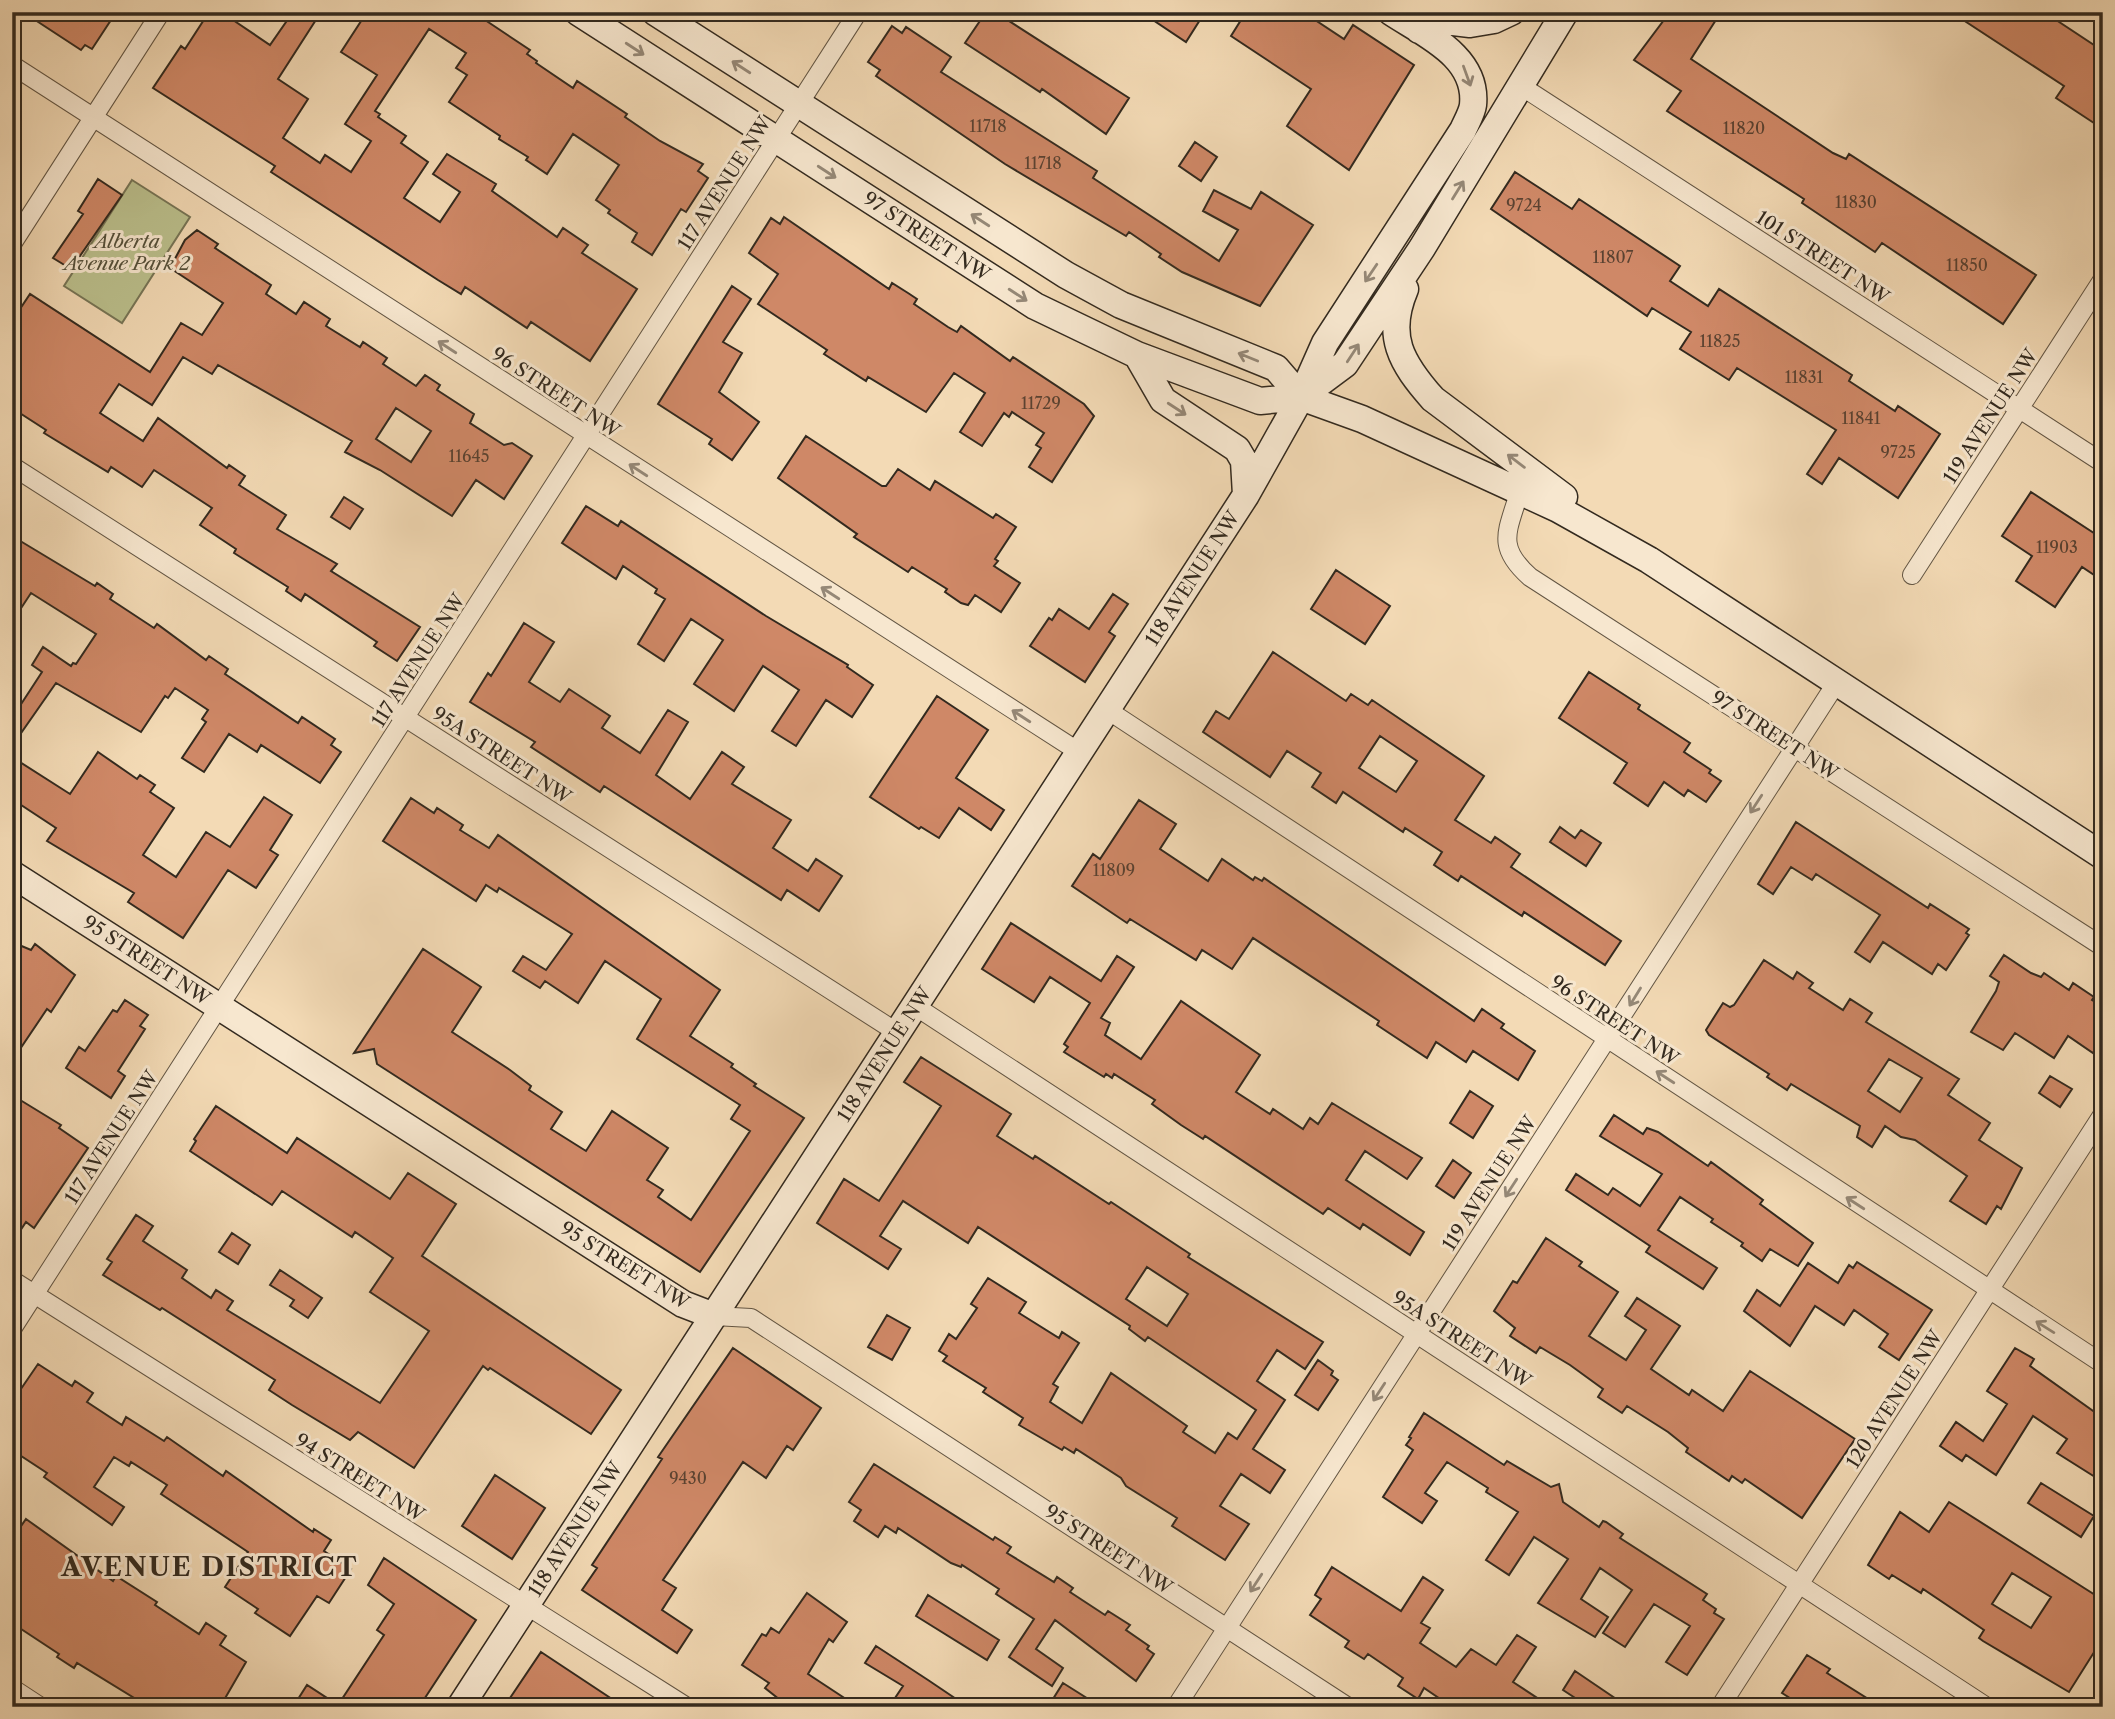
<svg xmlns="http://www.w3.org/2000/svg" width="2115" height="1719" viewBox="0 0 2115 1719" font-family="'Libre Caslon Text',serif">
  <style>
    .green { fill: #bbc08d; stroke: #777556; stroke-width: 2 }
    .building { fill: #cf8867; stroke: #332a1f; stroke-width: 2; fill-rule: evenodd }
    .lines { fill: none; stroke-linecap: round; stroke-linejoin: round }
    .street-casing { stroke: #635644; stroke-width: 20 }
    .secondary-casing { stroke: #332a1f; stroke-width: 29 }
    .street { stroke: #f7e7cf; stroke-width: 18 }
    .secondary { stroke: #f7e7cf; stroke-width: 26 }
    .oneway { stroke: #958877 }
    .labels { text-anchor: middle; stroke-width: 6; stroke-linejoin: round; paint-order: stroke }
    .number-label { font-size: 16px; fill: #5a4231 }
    .street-label { font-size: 19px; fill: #332a1f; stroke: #f7e7cf }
    .park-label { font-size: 19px; font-style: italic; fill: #55503a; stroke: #f7e7cf }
    .district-label { font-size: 26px; font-weight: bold; letter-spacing: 2px; fill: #332a1f; stroke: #f7e7cf }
  </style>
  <rect width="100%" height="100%" fill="#f3dab5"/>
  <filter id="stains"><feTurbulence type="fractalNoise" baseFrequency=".00286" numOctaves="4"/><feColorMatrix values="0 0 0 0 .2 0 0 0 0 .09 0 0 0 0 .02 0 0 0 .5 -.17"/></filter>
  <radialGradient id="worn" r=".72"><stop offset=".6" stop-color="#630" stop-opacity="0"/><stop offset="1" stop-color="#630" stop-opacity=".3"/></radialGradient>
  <path class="green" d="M132,180L190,217L122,323L64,286Z"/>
  <path class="building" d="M23,12H100L111,20L92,49L85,45L81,50Z
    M209,12H238L233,20L270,45L293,12H321L278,79L308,99L283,138L320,163L325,155L351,172L371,141L345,124L377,75L341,52L367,12H473L530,50L527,54L537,61L536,63L573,88L577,81L627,114L625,117L660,141L703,164L698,171L708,178L686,212L681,209L652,255L632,242L637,233L608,213L610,210L596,200L619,165L573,134L547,174L526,160L528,157L499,139L500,136L449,102L467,75L456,68L466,53L429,29L375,111L380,114L378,117L406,136L401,143L428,162L404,198L440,222L460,192L433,174L447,154L496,184L492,191L557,237L563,228L588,245L582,253L637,289L590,361L531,322L527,328L465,287L461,294L438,280L271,172L275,166L153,88L181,46L185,49Z
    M986,12H995L1129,98L1106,134L1042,89L1040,92L965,43Z
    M1141,12H1205L1186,42Z
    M1246,12H1303L1344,39L1353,25L1414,65L1349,170L1287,126L1311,89L1231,36Z
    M1670,12H1721L1691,59L1833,153L1846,159L1849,154L2036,275L2003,324L1882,243L1875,252L1802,203L1804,199L1667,111L1681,91L1634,60Z
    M1951,12H2044L2103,51V129L2056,98L2064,86Z
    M892,26L902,33L906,27L951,57L941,72L1097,171L1093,178L1219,261L1238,230L1203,211L1214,190L1251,209L1261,192L1313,225L1260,306L1182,272L1159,257L1161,254L1129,232L1126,236L1005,164L876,76L880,70L868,62Z
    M1195,142L1217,157L1201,181L1179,166Z
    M1515,172L1572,209L1579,199L1680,266L1670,281L1708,306L1719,289L1852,375L1849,381L1895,411L1898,406L1940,434L1898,498L1839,458L1822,484L1807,474L1836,430L1737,368L1729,380L1680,349L1691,332L1652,308L1647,316L1491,209Z
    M98,179L122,195L71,269L53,258L83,214L78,211Z
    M784,217L889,289L892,283L908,293L917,299L914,304L948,327L957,332L961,326L1010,361L1013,357L1084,404L1094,416L1052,482L1029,467L1041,448L1036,445L1044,433L1012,412L1009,417L1004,413L982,446L960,432L985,393L954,373L926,412L868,377L866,381L824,354L827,350L758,304L778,274L749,253L771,218L780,224Z
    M197,230L218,244L215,248L271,285L266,294L296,314L304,302L330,319L326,326L360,347L363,342L387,358L383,364L416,386L425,375L440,385L437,390L474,414L470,423L504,445L512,443L532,456L504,499L476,480L452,516L380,470L345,452L352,441L218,365L212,374L183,357L152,405L119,384L100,413L143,441L158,418L227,468L229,465L245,476L239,485L286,515L277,529L337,564L331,571L420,627L397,661L374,646L377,642L305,594L301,601L286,591L288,587L234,553L236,549L200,525L212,508L154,470L142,487L111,467L108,472L44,433L46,430L12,408V321L30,294L150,372L181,323L202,335L223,303L170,268L185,240ZM396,408L431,431L411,462L376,439Z
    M732,286L751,299L723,342L742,353L719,392L759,422L732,460L709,444L712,439L658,404Z
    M806,436L882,486H886L898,469L930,490L935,481L993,518L996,514L1016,527L995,559L998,561L994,566L1020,583L1001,612L975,595L968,605L961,603L945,592L947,589L912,567L908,572L854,537L857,534L778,478Z
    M2031,492L2103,539V581L2082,567L2055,607L2016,581L2032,556L2002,536Z
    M344,497L363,509L350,529L331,517Z
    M586,506L618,526L621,521L766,616L848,665L847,667L873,685L852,717L826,700L796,746L772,731L799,690L763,666L734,711L694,684L723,640L691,619L664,661L638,644L665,599L655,593L657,589L623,566L616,579L562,543Z
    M12,536L95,586L97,583L113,594L110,599L154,628L157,624L206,660L209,656L228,669L225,674L298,723L302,717L335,739L331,745L341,752L320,783L261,745L257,752L229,734L204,772L182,758L206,722L202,719L208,710L175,688L168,698L165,696L141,732L56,683L12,746V718L42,672L32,665L43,647L71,666L73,663L76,664L96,634L31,593L12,622Z
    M1336,570L1390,606L1365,644L1311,609Z
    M1113,594L1128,604L1109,632L1115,636L1085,682L1030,646L1049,618L1052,620L1059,609L1089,629Z
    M524,623L554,642L529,682L560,702L569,689L610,716L602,728L640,753L668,710L688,722L656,775L690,799L722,752L744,767L732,784L791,820L773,848L808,871L816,859L842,876L819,911L787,890L781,900L604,786L600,792L531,747L535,742L470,702L488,673L491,676Z
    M1273,652L1346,701L1351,694L1368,705L1372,700L1484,776L1455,820L1491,843L1495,837L1520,854L1511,867L1621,941L1605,965L1524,912L1522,916L1461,876L1458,881L1434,865L1442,852L1405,828L1403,832L1343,792L1336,803L1312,787L1321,773L1287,751L1270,777L1203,732L1216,711L1229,719ZM1380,736L1417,761L1396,792L1359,768Z
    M1589,672L1640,705L1638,709L1690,743L1684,752L1711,770L1709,773L1721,781L1706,802L1688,790L1684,796L1664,782L1648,806L1614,783L1627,763L1559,718Z
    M937,696L988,730L956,778L1004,810L991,830L959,808L939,838L921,827L919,829L870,797Z
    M98,752L137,779L140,775L155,785L150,792L174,808L143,855L176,877L206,832L230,847L264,797L292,815L270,850L278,855L256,888L228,870L183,938L128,902L134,893L47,841L56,828L12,799V757L70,794Z
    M411,798L434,813L437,808L463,825L460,830L489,848L498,835L720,990L690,1036L733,1064L731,1067L756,1084L754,1086L804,1118L700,1272L377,1064L374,1049L354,1053L423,949L481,987L452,1032L510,1070L531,1086L529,1090L562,1112L551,1129L586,1151L612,1111L668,1148L647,1180L663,1190L658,1197L691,1220L750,1131L731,1119L740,1105L637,1039L661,999L605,961L578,1003L545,981L540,988L513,971L523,956L546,970L572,934L499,888L497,892L486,885L476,901L383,841Z
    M1139,800L1176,824L1160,849L1208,881L1222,859L1253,880L1255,877L1262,881L1264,878L1474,1021L1482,1009L1504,1024L1501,1028L1535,1051L1518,1080L1473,1051L1466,1062L1436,1042L1427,1058L1377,1025L1379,1021L1253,938L1232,969L1202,950L1196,960L1130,919L1127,923L1072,886L1093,854L1100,859Z
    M1796,822L1928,908L1930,904L1969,929L1966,933L1969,935L1946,970L1938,964L1932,974L1883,942L1870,962L1855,952L1880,915L1816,874L1812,880L1791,867L1773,894L1758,884Z
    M1560,827L1575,838L1581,830L1601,843L1586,866L1550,842Z
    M1011,923L1101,981L1117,956L1134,967L1101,1018L1110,1023L1105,1035L1141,1059L1181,1001L1260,1055L1236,1092L1270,1114L1273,1109L1303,1129L1310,1118L1318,1124L1332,1103L1422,1158L1407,1179L1365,1151L1346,1180L1424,1232L1410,1255L1363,1224L1360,1229L1328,1208L1323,1214L1205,1136L1203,1139L1181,1125L1152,1104L1155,1100L1114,1074L1112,1078L1106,1074L1104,1077L1064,1052L1068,1047L1064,1044L1090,1003L1050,977L1034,1002L982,969Z
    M12,942L31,950L35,944L75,975L51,1012L47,1009L12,1061Z
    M2004,955L2031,973L2041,977L2044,973L2069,990L2073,983L2094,997L2092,1000L2103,1007V1038L2093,1053L2068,1036L2054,1058L2015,1033L2003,1050L1971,1032L1996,991L1999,982L1990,976Z
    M1764,960L1793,979L1797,972L1813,983L1809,988L1843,1010L1850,999L1872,1013L1866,1022L1959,1079L1948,1095L1990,1123L1979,1140L2022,1168L2001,1209L1997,1206L1986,1224L1950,1201L1967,1176L1915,1140L1901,1137L1885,1126L1872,1147L1857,1137L1860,1126L1791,1084L1787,1090L1767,1077L1769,1074L1709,1035L1706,1030L1723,1003L1730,1007L1734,1005ZM1889,1059L1922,1078L1900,1112L1868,1091Z
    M125,1000L148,1015L140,1026L145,1029L118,1071L125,1076L111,1098L66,1068L79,1047L85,1051L113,1010L117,1012Z
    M921,1057L1011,1114L997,1136L1033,1159L1035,1156L1109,1204L1111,1202L1190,1254L1188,1257L1323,1342L1305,1369L1277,1350L1257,1381L1285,1400L1253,1449L1285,1470L1270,1493L1241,1474L1220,1506L1249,1524L1225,1560L1172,1526L1177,1518L1126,1486L1121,1478L1076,1449L1074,1453L1064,1447L1062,1450L1019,1425L1023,1418L983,1392L986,1388L943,1361L947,1356L939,1351L949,1334L956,1339L977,1308L971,1304L988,1278L1026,1302L1019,1313L1059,1338L1062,1332L1079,1343L1053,1384L1058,1387L1050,1402L1082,1423L1111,1373L1187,1426L1183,1432L1215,1453L1228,1433L1237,1439L1256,1410L1148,1337L1145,1341L1129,1329L1130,1326L978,1227L968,1243L903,1201L880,1236L901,1249L888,1269L817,1223L844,1179L879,1201L941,1106L904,1082ZM1147,1267L1188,1294L1167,1326L1126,1299Z
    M2050,1076L2072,1089L2060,1107L2039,1093Z
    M1470,1091L1493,1106L1473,1138L1450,1123Z
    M12,1095L61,1125L59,1128L88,1148L34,1228L26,1222L12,1243Z
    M216,1106L287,1153L297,1138L390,1199L408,1173L456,1204L422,1256L621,1390L591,1434L490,1368L488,1370L483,1366L414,1468L358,1432L350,1440L292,1405L269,1390L275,1380L162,1308L160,1310L103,1275L112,1262L107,1259L136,1215L153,1226L143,1241L187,1270L182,1278L211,1298L216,1290L233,1301L227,1310L380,1403L429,1331L370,1292L393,1258L355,1232L352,1237L282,1191L272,1205L190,1151L196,1141L194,1139Z
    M1614,1115L1643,1134L1647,1128L1658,1132L1708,1166L1711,1162L1763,1200L1760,1204L1813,1243L1798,1266L1770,1249L1762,1261L1741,1246L1743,1243L1711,1222L1713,1219L1680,1197L1658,1230L1717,1268L1703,1289L1646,1252L1650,1246L1566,1190L1576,1174L1608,1195L1613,1188L1640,1206L1662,1174L1600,1136Z
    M1453,1160L1471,1173L1454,1198L1436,1186Z
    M232,1233L250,1245L238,1264L219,1252Z
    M1546,1238L1582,1262L1579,1266L1618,1292L1589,1336L1626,1360L1646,1330L1625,1316L1637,1298L1680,1326L1651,1369L1689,1395L1692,1390L1723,1411L1750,1371L1855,1439L1802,1518L1745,1479L1742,1483L1732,1476L1729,1481L1686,1452L1688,1448L1668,1432L1627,1406L1622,1413L1598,1397L1603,1389L1570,1365L1540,1347L1536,1353L1510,1336L1515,1328L1494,1311L1513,1281L1517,1283Z
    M1857,1262L1932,1310L1899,1360L1879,1347L1888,1334L1854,1310L1844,1325L1815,1306L1790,1346L1744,1311L1757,1290L1780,1306L1808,1263L1838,1283L1849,1265L1853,1268Z
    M280,1270L322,1298L308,1318L290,1306L294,1300L270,1285Z
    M887,1315L910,1328L892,1360L868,1347Z
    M733,1348L821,1408L793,1450L787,1446L766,1478L743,1462L663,1580L676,1588L662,1610L692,1630L677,1653L582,1590L597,1568L592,1565L662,1459L658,1457Z
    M2015,1348L2034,1359L2030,1366L2103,1418V1482L2057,1453L2067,1439L2033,1416L1996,1475L1966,1455L1962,1461L1940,1446L1956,1422L1983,1441L2007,1404L1987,1391Z
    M1318,1360L1333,1371L1331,1375L1338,1380L1318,1410L1295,1395Z
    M38,1364L72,1386L75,1381L93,1393L87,1402L122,1425L126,1417L164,1441L167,1437L223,1476L226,1471L313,1532L314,1529L331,1540L324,1551L351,1569L329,1603L317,1596L290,1636L255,1613L258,1609L225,1587L248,1552L161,1494L167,1485L131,1462L129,1466L114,1457L94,1487L124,1507L112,1525L44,1477L47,1473L12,1450V1402Z
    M1424,1413L1504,1465L1507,1461L1551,1487L1559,1484L1563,1502L1599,1527L1603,1521L1606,1522L1623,1534L1620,1538L1707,1594L1703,1600L1716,1609L1714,1613L1724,1619L1687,1675L1666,1662L1690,1626L1654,1604L1625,1647L1603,1633L1632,1590L1600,1568L1581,1599L1608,1617L1595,1637L1538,1603L1568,1559L1534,1537L1509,1575L1486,1560L1518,1512L1486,1492L1488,1488L1447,1462L1425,1493L1437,1501L1422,1523L1383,1497L1413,1450L1406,1445L1411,1438L1409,1437Z
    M874,1464L993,1540L995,1537L1011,1547L1007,1553L1054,1582L1057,1577L1073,1588L1070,1592L1105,1615L1108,1611L1130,1625L1126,1630L1149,1646L1147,1649L1154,1654L1136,1681L1055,1620L1036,1649L1063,1668L1052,1686L1009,1657L1034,1619L996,1594L999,1589L962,1565L961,1567L951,1563L898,1528L896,1533L885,1526L878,1537L854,1521L861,1510L849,1502Z
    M495,1475L545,1508L512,1559L462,1526Z
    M2041,1483L2094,1516L2081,1537L2028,1503Z
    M1949,1502L2103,1600V1638L2069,1692L1983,1641L1979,1638L1984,1630L1923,1589L1921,1593L1892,1575L1889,1579L1868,1565L1900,1512L1929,1532ZM2012,1573L2051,1597L2031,1628L1992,1604Z
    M26,1519L113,1581L116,1576L157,1602L155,1605L199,1634L206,1623L226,1636L220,1645L246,1662L220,1707H149L77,1663L74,1668L57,1657L59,1654L12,1623V1539Z
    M384,1558L476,1620L419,1707H293L307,1685L338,1705L384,1635L377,1630L394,1604L368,1585Z
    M1332,1567L1401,1611L1423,1577L1443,1590L1421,1623L1430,1628L1420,1643L1456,1667L1471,1649L1496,1665L1517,1635L1536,1647L1513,1682L1551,1707H1452L1424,1688L1418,1699L1398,1686L1403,1678L1368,1654L1364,1659L1345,1647L1349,1641L1310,1615L1321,1599L1315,1595L1319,1588Z
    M807,1593L847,1622L833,1642L829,1639L808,1674L858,1707H789L765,1688L769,1683L742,1665L762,1634L766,1636L771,1628L779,1633Z
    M928,1595L999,1640L987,1660L916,1616Z
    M876,1646L928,1680L968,1707H889L903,1686L865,1663Z
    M541,1652L624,1707H504Z
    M1807,1655L1830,1669L1827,1673L1881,1707H1804L1782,1693Z
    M1575,1671L1628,1707H1589L1563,1690Z
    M1063,1683L1101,1707H1048Z"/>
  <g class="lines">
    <defs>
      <path id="street" d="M12,65L1079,752
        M1521,86L2103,463
        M12,244L161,12
        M12,466L898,1033
        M1520,489C1509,530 1494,545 1530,577L2103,947
        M1912,575L2103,279
        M1106,709L2103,1364
        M915,1006L1987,1707
        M12,1280L687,1707
        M714,1316L751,1318L1348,1707
        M12,1329L858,12
        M12,1688L41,1707
        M1176,1707L1837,682
        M1720,1707L2103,1114"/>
      <path id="secondary" d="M578,12L1035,306L1137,355L1260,401L1301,397L1362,419L1558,509L1649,560L2103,856
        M655,12L1066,275L1121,305L1276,368L1301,397
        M1419,30L1445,21L1470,24L1494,20L1511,12
        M1405,289C1385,336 1401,363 1433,399L1564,497
        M1137,355L1163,400L1237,449L1244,461L1246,495
        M1302,396L1345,364L1422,248L1565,12
        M12,874L683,1304L714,1316
        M460,1707L1246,495L1301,397L1325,343L1463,130C1466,123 1472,113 1473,105C1478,56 1424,34 1391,12"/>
    </defs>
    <use href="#street" class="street-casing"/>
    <use href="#secondary" class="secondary-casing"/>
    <use href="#street" class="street"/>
    <use href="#secondary" class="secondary"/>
  </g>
  <defs><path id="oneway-shaft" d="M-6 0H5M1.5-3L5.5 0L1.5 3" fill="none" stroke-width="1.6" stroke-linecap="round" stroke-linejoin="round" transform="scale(1.75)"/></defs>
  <g class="oneway">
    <use href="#oneway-shaft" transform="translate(635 49) rotate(33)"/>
    <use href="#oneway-shaft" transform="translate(741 67) rotate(-147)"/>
    <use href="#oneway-shaft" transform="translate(1467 76) rotate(70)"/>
    <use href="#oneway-shaft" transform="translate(827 172) rotate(33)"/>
    <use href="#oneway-shaft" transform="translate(1458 190) rotate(-58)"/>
    <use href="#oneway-shaft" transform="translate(980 220) rotate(-147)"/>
    <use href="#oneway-shaft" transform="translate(1371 273) rotate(124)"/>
    <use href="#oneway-shaft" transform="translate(1018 295) rotate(33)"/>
    <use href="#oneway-shaft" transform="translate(447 347) rotate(-147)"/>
    <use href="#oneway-shaft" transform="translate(1353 353) rotate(-57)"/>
    <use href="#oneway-shaft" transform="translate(1248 357) rotate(-158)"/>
    <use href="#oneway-shaft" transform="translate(1177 409) rotate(33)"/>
    <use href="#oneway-shaft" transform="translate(1516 461) rotate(-143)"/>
    <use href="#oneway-shaft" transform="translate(638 470) rotate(-147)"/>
    <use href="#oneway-shaft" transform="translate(830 593) rotate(-147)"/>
    <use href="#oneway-shaft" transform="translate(1021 716) rotate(-147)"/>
    <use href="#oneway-shaft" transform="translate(1756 804) rotate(123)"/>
    <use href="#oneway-shaft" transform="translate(1635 997) rotate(122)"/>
    <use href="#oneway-shaft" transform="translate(1665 1077) rotate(-147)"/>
    <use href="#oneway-shaft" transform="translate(1511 1188) rotate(123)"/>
    <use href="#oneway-shaft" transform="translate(1855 1203) rotate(-147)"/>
    <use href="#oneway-shaft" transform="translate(2045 1327) rotate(-148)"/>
    <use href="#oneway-shaft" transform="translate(1379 1392) rotate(123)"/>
    <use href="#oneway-shaft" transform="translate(1256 1583) rotate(123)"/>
  </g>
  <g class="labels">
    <g class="number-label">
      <text x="988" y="132">11718</text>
      <text x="1744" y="134">11820</text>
      <text x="1043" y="169">11718</text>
      <text x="1856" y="208">11830</text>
      <text x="1524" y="211">9724</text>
      <text x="1613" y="263">11807</text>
      <text x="1967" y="271">11850</text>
      <text x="1720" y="347">11825</text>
      <text x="1804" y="383">11831</text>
      <text x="1041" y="409">11729</text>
      <text x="1861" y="424">11841</text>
      <text x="1898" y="458">9725</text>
      <text x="469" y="462">11645</text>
      <text x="2057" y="553">11903</text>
      <text x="1114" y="876">11809</text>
      <text x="688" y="1484">9430</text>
    </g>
    <g class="street-label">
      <text transform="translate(724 183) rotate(-57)" y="7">117 AVENUE NW</text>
      <text transform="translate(927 236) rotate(33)" y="7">97 STREET NW</text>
      <text transform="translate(1823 257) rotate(33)" y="7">101 STREET NW</text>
      <text transform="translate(556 392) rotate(33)" y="7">96 STREET NW</text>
      <text transform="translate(1990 416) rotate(-57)" y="7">119 AVENUE NW</text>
      <text transform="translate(1192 578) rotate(-57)" y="7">118 AVENUE NW</text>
      <text transform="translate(418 660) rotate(-57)" y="7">117 AVENUE NW</text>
      <text transform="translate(1775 735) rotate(33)" y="7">97 STREET NW</text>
      <text transform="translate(502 755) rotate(33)" y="7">95A STREET NW</text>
      <text transform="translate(147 960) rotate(33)" y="7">95 STREET NW</text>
      <text transform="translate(1615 1020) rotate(33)" y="7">96 STREET NW</text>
      <text transform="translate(884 1054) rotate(-57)" y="7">118 AVENUE NW</text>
      <text transform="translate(111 1137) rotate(-57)" y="7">117 AVENUE NW</text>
      <text transform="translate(1489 1183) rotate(-57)" y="7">119 AVENUE NW</text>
      <text transform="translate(625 1265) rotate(32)" y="7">95 STREET NW</text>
      <text transform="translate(1462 1339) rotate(33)" y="7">95A STREET NW</text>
      <text transform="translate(1894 1399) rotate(-57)" y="7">120 AVENUE NW</text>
      <text transform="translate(360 1477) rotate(32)" y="7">94 STREET NW</text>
      <text transform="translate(575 1529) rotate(-57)" y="7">118 AVENUE NW</text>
      <text transform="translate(1109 1549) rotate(33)" y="7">95 STREET NW</text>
    </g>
    <g class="park-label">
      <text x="127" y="248">Alberta<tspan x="127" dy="22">Avenue Park 2</tspan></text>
    </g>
    <g class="district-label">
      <text x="210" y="1576">AVENUE DISTRICT</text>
    </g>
  </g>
  <rect width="2115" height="1719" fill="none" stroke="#f3dab5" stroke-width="42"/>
  <rect x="14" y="14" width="2087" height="1691" fill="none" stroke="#332a1f" stroke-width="3.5"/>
  <rect x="21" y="21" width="2073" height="1677" fill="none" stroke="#332a1f" stroke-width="2"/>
  <rect width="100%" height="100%" filter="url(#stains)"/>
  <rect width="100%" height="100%" fill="url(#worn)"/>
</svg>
